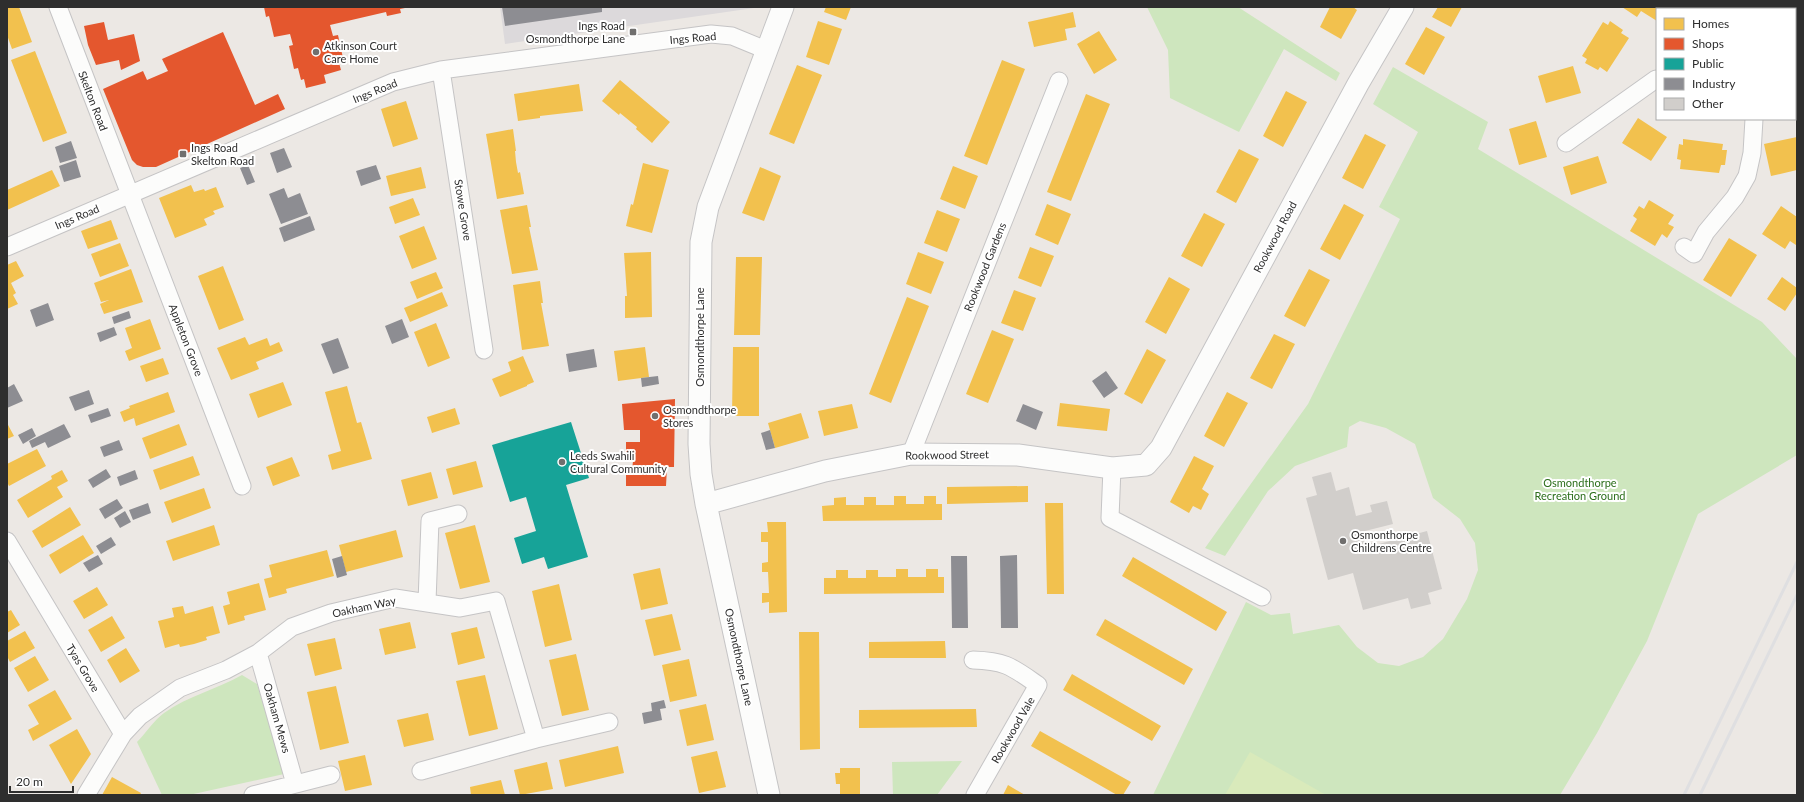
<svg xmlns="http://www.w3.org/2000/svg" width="1804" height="802" viewBox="0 0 1804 802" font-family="Lato,sans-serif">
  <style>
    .industrial { fill: #dcd9db }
    .green { fill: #cee6be }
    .pitch { fill: #d9eabb }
    .homes { fill: #f2c14e }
    .shops { fill: #e4572e }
    .public { fill: #17a398 }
    .industry { fill: #8d8d92 }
    .building { fill: #d1cecb }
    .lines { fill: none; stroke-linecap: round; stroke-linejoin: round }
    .minor-casing { stroke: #c5c4c5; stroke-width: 19 }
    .tertiary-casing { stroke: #c5c4c5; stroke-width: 23 }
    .minor { stroke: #fcfcfb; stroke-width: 17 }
    .tertiary { stroke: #fcfcfb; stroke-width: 21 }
    .rail { stroke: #dfdfe1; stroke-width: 3 }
    .poi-dot { fill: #706f6e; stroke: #fff; stroke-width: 1.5 }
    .labels { text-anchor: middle; stroke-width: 4; stroke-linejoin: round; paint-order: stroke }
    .poi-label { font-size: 11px; fill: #2e2e2e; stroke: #fff; text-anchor: start }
    .street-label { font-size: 11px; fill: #2e2e2e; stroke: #fff }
    .park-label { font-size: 11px; fill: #2c6e1b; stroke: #fff }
  </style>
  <rect width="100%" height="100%" fill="#ece8e4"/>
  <path class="industrial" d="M500,7H754V8L505,44Z"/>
  <path class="green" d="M1147,7H1238L1340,73L1336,81L1284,49L1239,132L1170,98L1168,50Z
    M1705,7H1797V79H1795V9H1704Z
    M1393,67L1488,122L1478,149L1762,322L1797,359V455L1698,514L1647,641L1597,733L1560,795H1153L1246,602L1271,615L1290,613L1293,634L1339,625L1357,647L1378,663L1399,666L1423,657L1443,639L1467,599L1478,570L1475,543L1460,519L1433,498L1415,444L1386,428L1360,421L1349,427L1347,447L1295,466L1268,491L1225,556L1205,548L1308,404L1400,219L1379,207L1418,132L1373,104Z
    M242,675L257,684L284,774L189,795H162L137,742C146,733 154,720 164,713C188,696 217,689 242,675Z
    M962,761L937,795H893L892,762Z"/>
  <path class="pitch" d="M1250,752L1326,795H1225Z"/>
  <path class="homes" d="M7,7H19L32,42L12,49L7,35Z
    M826,7H851L846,20L824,12Z
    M1330,7H1353L1357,10L1341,39L1320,27Z
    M1438,7H1462L1451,27L1432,17Z
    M1622,7H1660L1663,9H1657V21L1641,11L1637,17Z
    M1073,12L1076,27L1065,29L1067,40L1034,47L1028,22Z
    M818,21L842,29L829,65L806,57Z
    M1610,21L1623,30L1621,33L1629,38L1607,72L1600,67L1598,70L1585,63L1587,59L1582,56L1603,22L1608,25Z
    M1426,27L1445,37L1424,75L1405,64Z
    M1099,31L1117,60L1094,74L1077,44Z
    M35,51L67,133L43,142L11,60Z
    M1002,60L1025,69L987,165L964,156Z
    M797,65L822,75L794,144L769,134Z
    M1573,66L1581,93L1546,103L1538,76Z
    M620,80L670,122L652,143L636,129L637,127L620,113L619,115L602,101Z
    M579,84L583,111L540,116V118L518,121L514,94Z
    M1286,91L1307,102L1283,147L1263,136Z
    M1086,94L1110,104L1071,201L1047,192Z
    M406,101L418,139L393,147L381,109Z
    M1638,118L1667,137L1651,161L1622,143Z
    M1536,121L1547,157L1519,165L1509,129Z
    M513,129L516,151H515L516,162L518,173L520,172L524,194L497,199L486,134Z
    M1365,134L1386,145L1363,189L1342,178Z
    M1797,137V170L1771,176L1764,144Z
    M1683,139L1723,144L1722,150H1727L1725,165H1721L1719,173L1680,169L1681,160L1677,159L1679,144L1683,145Z
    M1239,149L1259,159L1236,203L1216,192Z
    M1598,156L1607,183L1571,195L1563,167Z
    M643,163L669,170L652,233L626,226L631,204L633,205Z
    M953,166L978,176L965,209L940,199Z
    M421,167L426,188L391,196L386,176Z
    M760,167L781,176L764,221L742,213Z
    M52,170L60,186L7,210V190Z
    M191,185L194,192L204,189L205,191L216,187L224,207L213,211L215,214L204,219L207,225L175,238L159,198Z
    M413,198L420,215L395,224L389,207Z
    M1649,200L1674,215L1668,224L1674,227L1667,238L1662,234L1655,246L1630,231L1637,219L1633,216L1639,206L1644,209Z
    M1047,204L1071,214L1058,245L1035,235Z
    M1344,204L1364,215L1340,260L1320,249Z
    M527,205L531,227H529L538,270L512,274L500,210Z
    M1781,206L1797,217V244L1796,245L1790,241L1785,249L1762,234Z
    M937,210L960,219L947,252L924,243Z
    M1204,213L1225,224L1202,267L1181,256Z
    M111,220L118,239L88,249L81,231Z
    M424,226L437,259L412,269L399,236Z
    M1729,238L1757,255L1731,297L1703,280Z
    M120,243L129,266L100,277L91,254Z
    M1030,247L1054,256L1041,287L1018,278Z
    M651,252L652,317L625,318V296H627L624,253Z
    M918,252L944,262L931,294L906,284Z
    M736,257H762L760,335H734Z
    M16,261L24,276L11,283L16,293L13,295L18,304L7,309V265Z
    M223,266L244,320L219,330L198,276Z
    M131,269L143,302L104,314L100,304L109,300L101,302L94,283Z
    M1309,269L1330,280L1305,327L1284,316Z
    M436,272L443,288L417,299L410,282Z
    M1169,277L1190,289L1166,334L1145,322Z
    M1782,277L1797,288V293L1785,311L1767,299Z
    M540,281L543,303H541L549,346L522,350L513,285Z
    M1014,290L1036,298L1023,331L1001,323Z
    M442,292L448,306L410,322L404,308Z
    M907,297L929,306L891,403L869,394Z
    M150,319L161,349L129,361L125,351L132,348L125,328Z
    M436,323L450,358L428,367L414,332Z
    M992,330L1014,339L988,403L966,394Z
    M1274,334L1295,344L1272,389L1250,378Z
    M245,337L249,345L267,338L270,346L279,342L283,351L256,362L259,369L231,380L217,348Z
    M645,347L649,377L618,381L614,351Z
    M733,347H759V416H732Z
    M1147,349L1166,360L1142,404L1124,394Z
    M523,356L534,382L527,385V386L500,397L492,379L511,371L508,362Z
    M163,358L169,374L146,382L140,366Z
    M283,382L292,405L258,418L249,394Z
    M347,386L357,423L361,422L372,459L332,470L328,455L341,451L325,392Z
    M168,392L175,412L136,426L134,418L124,422L120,412L130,408L129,406Z
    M1227,392L1248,403L1224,447L1204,436Z
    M1060,403L1110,409L1107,431L1057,426Z
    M852,404L858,428L824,436L818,411Z
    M455,408L460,424L432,433L427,417Z
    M801,413L809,438L775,448L768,423Z
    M7,423L14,436L7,439Z
    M179,424L187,445L150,459L142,438Z
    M37,449L46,466L9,486L7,482V464Z
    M193,456L200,475L160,490L153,470Z
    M1194,456L1214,466L1202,489L1209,494L1201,510L1193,506L1189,513L1170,502Z
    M292,457L300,476L273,486L266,467Z
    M476,461L483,487L453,495L446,469Z
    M62,470L68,481L57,487L63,497L28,518L17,500L52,479L51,476Z
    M431,472L438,498L408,506L401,480Z
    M1028,486V502L947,504V487Z
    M204,488L211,508L172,523L164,502Z
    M894,496H906V504H924V496H936V504H942V520L823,521L822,506L834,505V498L846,497V505H864V497H876V505H894Z
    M1045,503H1063L1064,594H1047Z
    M70,507L81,525L42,548L32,531Z
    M767,522H786L787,612L769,613V602L762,603V593H769L768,572H762V563L768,562V542H761V532H768Z
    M214,525L220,545L173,561L166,541Z
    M475,525L490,582L460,589L445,533Z
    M396,530L403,557L346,572L339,545Z
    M83,535L94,553L60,574L49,555Z
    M327,550L334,576L286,589L287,593L269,598L264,579L272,577L269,565Z
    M1133,557L1227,612L1216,631L1122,576Z
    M660,568L668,604L641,610L633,574Z
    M896,569H908V577H926V569H938V577H944V593L824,594V578H836V570H848V578H866V570H878V577H896Z
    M259,583L266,610L244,616L245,620L228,625L223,606L230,604L227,592Z
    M559,584L572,640L545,647L532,591Z
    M97,587L108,605L84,619L73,601Z
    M183,606L185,614L213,606L220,633L206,637L207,640L194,644L180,647L179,644L165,648L158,621L174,617L172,608Z
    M11,610L20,625L7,633V612Z
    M672,614L681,650L654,656L645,620Z
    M112,616L125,638L101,652L88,630Z
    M1105,619L1193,669L1184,685L1096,635Z
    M410,622L416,648L385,655L379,629Z
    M477,627L485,658L458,665L451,633Z
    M25,631L35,648L10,662L7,656V641Z
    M799,632H819L820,749L800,750Z
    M335,638L342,669L315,676L307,644Z
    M945,641L946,658H869V642Z
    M126,648L140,671L120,683L107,660Z
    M576,654L589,710L562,716L549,660Z
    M35,656L49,680L28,692L14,668Z
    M689,659L697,696L670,702L662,665Z
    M1072,674L1161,726L1152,741L1063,690Z
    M485,675L498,729L469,736L456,681Z
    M336,686L349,743L320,750L307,692Z
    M55,690L72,719L33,741L28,730L39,724L28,705Z
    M706,704L714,740L687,746L679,710Z
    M976,709L977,727L859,728V710Z
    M428,713L434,740L404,747L397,720Z
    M77,729L91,754L71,784L49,745Z
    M1040,731L1131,782L1123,795H1117L1031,746Z
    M618,746L624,773L565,787L559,760Z
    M717,751L726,787L699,793L691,757Z
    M365,755L372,785L345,791L338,761Z
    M547,762L553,789L520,795L514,770Z
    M840,768H860V795H840V784H836L835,773H840Z
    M112,777L141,793L140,795H102Z
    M501,780L505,795H471L470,787Z
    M1008,785L1025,795H1003Z"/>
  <path class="shops" d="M264,7H405V8L400,9L401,13L387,16L386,12L330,25L333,36L338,35L343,58L338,59L341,70L324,75L326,83L306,88L304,79L301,80L298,68L294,69L289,46L293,45L290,34L274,37L269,16L266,17Z
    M104,22L108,40L134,34L140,61L121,70L119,60L96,65L88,45L84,26Z
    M223,32L255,105L278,94L285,109L156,167H143L137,165L132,160L103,89L143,71L147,80L168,71L162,59Z
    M675,399L674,467H667L666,486H626V471H632L633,461L626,460V442H640V430H624L622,404Z"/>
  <path class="public" d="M571,422L589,478L566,485L588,557L548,569L544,557L522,564L514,538L536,531L526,497L510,502L492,445Z"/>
  <path class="industry" d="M502,7H602V12L505,26Z
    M71,141L77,158L60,163L55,147Z
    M284,148L292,167L277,173L270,153Z
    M76,160L81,177L64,182L59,166Z
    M248,165L255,182L247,185L240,168Z
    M376,165L381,179L361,186L356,171Z
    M284,188L288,198L300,193L308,214L281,224L269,194Z
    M310,216L315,230L284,242L279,228Z
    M48,303L54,320L36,327L30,310Z
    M129,311L131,318L114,324L112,317Z
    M402,319L409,337L392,344L385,326Z
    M114,327L117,335L100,342L97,333Z
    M338,338L349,368L333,374L321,344Z
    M594,349L597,367L569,372L566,354Z
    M1106,371L1118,388L1104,398L1092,381Z
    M658,376L659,384L642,387L641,378Z
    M14,384L23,401L7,408V388Z
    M89,390L94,404L75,411L69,397Z
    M1023,404L1043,412L1036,430L1016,421Z
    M108,408L111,416L91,423L88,415Z
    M64,424L71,437L48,448L45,442L32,448L29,441Z
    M32,428L36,436L23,444L18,435Z
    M770,430L775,448L766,450L761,433Z
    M119,440L123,450L104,457L100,447Z
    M106,469L111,477L93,488L88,480Z
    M135,470L138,479L120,486L117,477Z
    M117,499L123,508L105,519L99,509Z
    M148,503L151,513L133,520L129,510Z
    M125,511L131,522L120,528L114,518Z
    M111,537L116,545L101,554L96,546Z
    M98,555L103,564L89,572L83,563Z
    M1017,555L1018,628H1001L1000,556Z
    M342,556L347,575L337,578L332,559Z
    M951,556H967L968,628H952Z
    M664,700L666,708L660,709L662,720L644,724L642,713L652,711L651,703Z"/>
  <path class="building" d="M1331,472L1336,491L1349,487L1356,516L1372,512L1370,505L1387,501L1393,524L1361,532L1362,538L1375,545L1427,531L1442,589L1428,593L1431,604L1411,609L1408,598L1363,610L1353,573L1328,580L1306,498L1317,495L1312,477Z"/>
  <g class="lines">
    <defs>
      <path id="minor" d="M58,7L242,486
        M1684,9L1685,7
        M441,70L484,350
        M1795,103H1797
        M1566,143L1656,79
        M7,247L393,82L441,70L711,34L732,36L766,50
        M1684,247L1694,254L1706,232L1735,197L1747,176L1752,153L1754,119
        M911,454L1059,81
        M1112,468L1110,518L1262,597
        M7,541L123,734L86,795
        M427,602L430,521L458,514
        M258,653L295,784
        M973,660C1006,661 1012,667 1038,685L975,795
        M123,734L140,716L180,688L226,670L258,653L292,627L331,613L395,598L460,608L496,601L536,739
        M421,771L536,739L609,722
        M253,795L331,775"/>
      <path id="tertiary" d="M706,504L825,471L911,454L1018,455L1112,468L1146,465L1161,448L1358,84L1403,7
        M769,795L706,504L701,474L699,444L701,242L708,207L783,7"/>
    </defs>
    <use href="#minor" class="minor-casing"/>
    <use href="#tertiary" class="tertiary-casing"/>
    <use href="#minor" class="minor"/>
    <use href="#tertiary" class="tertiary"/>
    <path class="rail" d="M1684,795L1797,562
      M1700,795L1797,595"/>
  </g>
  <g class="poi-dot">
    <rect x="629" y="28" width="8" height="8" rx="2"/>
    <circle cx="316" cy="52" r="4"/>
    <rect x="179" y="150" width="8" height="8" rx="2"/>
    <circle cx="655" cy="416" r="4"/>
    <circle cx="562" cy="462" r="4"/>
    <circle cx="1343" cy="541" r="4"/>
  </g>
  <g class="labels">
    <g class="poi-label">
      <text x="625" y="30" text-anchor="end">Ings Road<tspan x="625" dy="13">Osmondthorpe Lane</tspan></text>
      <text x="324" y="50">Atkinson Court<tspan x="324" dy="13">Care Home</tspan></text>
      <text x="191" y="152">Ings Road<tspan x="191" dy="13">Skelton Road</tspan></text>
      <text x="663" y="414">Osmondthorpe<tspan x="663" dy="13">Stores</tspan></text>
      <text x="570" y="460">Leeds Swahili<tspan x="570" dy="13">Cultural Community</tspan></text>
      <text x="1351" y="539">Osmonthorpe<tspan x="1351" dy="13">Childrens Centre</tspan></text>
    </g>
    <g class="street-label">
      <text transform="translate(693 38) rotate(-5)" y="4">Ings Road</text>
      <text transform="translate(375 91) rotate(-22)" y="4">Ings Road</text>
      <text transform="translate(93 101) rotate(69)" y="4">Skelton Road</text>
      <text transform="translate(463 210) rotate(81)" y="4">Stowe Grove</text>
      <text transform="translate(77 217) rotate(-23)" y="4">Ings Road</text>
      <text transform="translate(1275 237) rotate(-62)" y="4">Rookwood Road</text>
      <text transform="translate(985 267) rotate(-68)" y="4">Rookwood Gardens</text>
      <text transform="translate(700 337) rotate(-90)" y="4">Osmondthorpe Lane</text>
      <text transform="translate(186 340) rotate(69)" y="4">Appleton Grove</text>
      <text transform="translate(947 455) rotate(-1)" y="4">Rookwood Street</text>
      <text transform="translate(364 607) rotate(-12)" y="4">Oakham Way</text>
      <text transform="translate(739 657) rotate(78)" y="4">Osmondthorpe Lane</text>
      <text transform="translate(83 668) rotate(59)" y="4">Tyas Grove</text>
      <text transform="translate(277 718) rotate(74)" y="4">Oakham Mews</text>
      <text transform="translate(1013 730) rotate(-60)" y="4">Rookwood Vale</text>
    </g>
    <g class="park-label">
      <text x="1580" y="487">Osmondthorpe<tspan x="1580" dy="13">Recreation Ground</tspan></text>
    </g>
  </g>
  <rect width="1804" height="802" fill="none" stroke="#2e2e2e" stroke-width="16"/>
  <rect x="1656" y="8" width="140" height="112" fill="#ffffff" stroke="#ababab"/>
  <rect x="1664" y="18" width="20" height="12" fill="#f2c14e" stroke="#ababab"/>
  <text x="1692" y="28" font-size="12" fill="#2e2e2e">Homes</text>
  <rect x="1664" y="38" width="20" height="12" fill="#e4572e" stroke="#ababab"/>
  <text x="1692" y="48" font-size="12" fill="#2e2e2e">Shops</text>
  <rect x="1664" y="58" width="20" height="12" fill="#17a398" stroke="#ababab"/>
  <text x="1692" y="68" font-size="12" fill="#2e2e2e">Public</text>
  <rect x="1664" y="78" width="20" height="12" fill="#8d8d92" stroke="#ababab"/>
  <text x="1692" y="88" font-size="12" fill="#2e2e2e">Industry</text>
  <rect x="1664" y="98" width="20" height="12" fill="#d1cecb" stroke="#ababab"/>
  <text x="1692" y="108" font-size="12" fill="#2e2e2e">Other</text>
  <path d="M10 786v6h63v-6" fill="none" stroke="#2e2e2e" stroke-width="2"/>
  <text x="16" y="786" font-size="12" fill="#2e2e2e" stroke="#ffffff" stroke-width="3" paint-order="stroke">20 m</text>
</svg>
